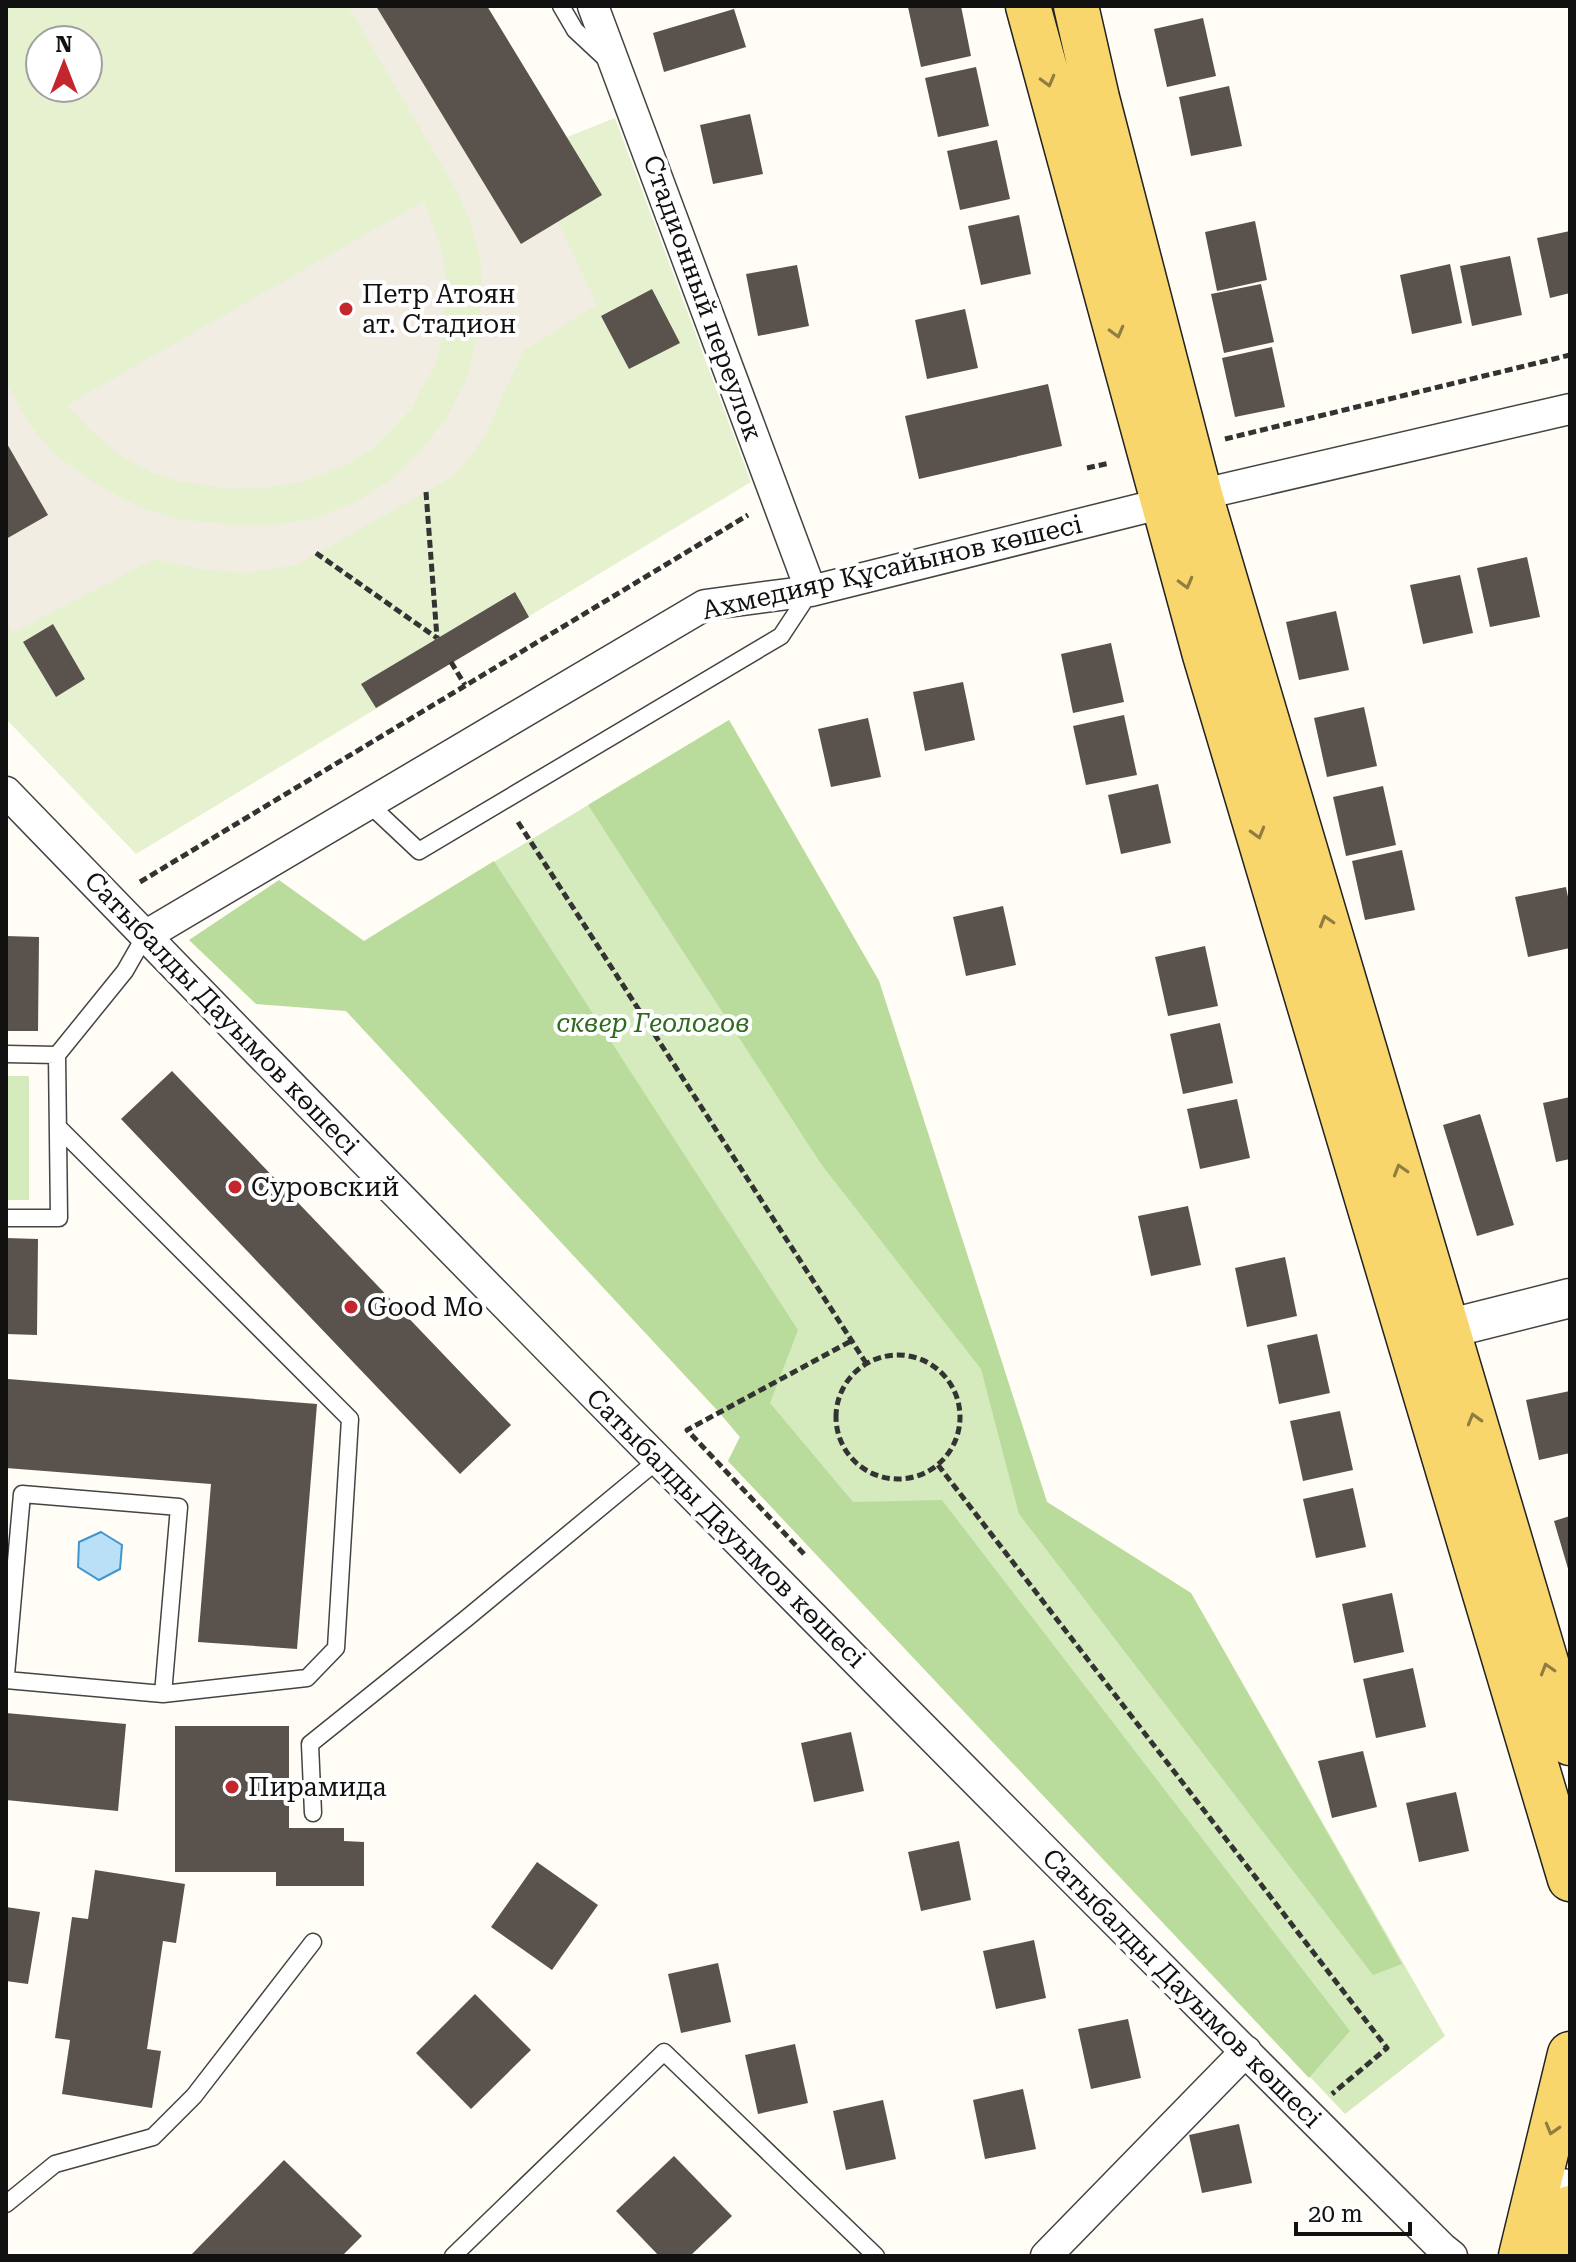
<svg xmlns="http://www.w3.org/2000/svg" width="1576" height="2262" viewBox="0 0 1576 2262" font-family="'Roboto Serif',serif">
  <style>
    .green { fill: #d5ebbd }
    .forest { fill: #b9dc9c }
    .pitch { fill: #e6f2cf; fill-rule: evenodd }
    .plaza { fill: #f1ede2 }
    .water { fill: #b9e0f7; stroke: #3f96cf; stroke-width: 2 }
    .building { fill: #5a524d }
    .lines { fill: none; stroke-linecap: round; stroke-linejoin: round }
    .service-casing { stroke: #444; stroke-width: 19 }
    .minor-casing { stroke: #444; stroke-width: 33 }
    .tertiary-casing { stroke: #444; stroke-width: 41 }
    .primary-casing { stroke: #222; stroke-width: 47 }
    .path { stroke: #333; stroke-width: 5; stroke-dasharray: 8 4; stroke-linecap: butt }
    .service { stroke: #fff; stroke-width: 16 }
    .minor { stroke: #fff; stroke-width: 30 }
    .tertiary { stroke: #fff; stroke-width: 38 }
    .primary { stroke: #f9d66b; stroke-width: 44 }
    .oneway { stroke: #917d42 }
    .poi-dot { fill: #c4262e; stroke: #fff; stroke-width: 3 }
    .labels { text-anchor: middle; stroke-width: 8; stroke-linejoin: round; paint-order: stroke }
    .poi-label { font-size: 26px; fill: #111; stroke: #fff; text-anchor: start }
    .street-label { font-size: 26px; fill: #111; stroke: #fff }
    .park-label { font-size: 26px; font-style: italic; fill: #2f6b1f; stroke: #fff }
  </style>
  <rect width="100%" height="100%" fill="#fffdf5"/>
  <path class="green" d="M729,720L879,981L1047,1502L1191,1593L1445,2036L1345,2114L728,1461L740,1437L718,1411L312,974L406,915Z
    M6,1076H29V1200H6Z"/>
  <path class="forest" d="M729,720L879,981L1047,1502L1191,1593L1402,1964L1373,1975L1019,1514L981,1369L821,1164L588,805Z
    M494,861L798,1330L770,1403L853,1502L942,1500L1350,2031L1309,2078L728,1461L740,1437L718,1411L346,1011L256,1004L189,940L279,880L364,941Z"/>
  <path class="pitch" d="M6,6H487L567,137L615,118L751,482L136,854L6,719ZM40,40H88V88H40Z"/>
  <path class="plaza" d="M348,6H376L520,244L558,222L597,305L523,351L484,438L454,476L296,565L246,573L203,570L155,559L12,633L6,622V539L48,515L6,442V383L31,426L53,453L96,484L137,506L177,519L231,525H278L315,518L356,502L391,480L420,451L445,421L467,378L478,335L481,301V263L471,223L457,191Z
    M424,201L441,248L445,269L443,334L435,365L411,409L372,449L349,464L298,483L263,488L231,489L178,481L152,473L120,455L91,431L67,405Z"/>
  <path class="water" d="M101,1532L122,1545L120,1569L99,1580L78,1567L79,1542Z"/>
  <path class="building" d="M376,6H487L602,195L521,244Z
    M914,6H961L971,56L921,67L908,7Z
    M734,9L746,47L664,72L653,33Z
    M1203,18L1216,76L1167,87L1154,29Z
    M976,67L989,126L938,137L925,78Z
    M1229,86L1242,146L1191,156L1179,97Z
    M750,114L763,174L713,184L700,125Z
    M997,140L1010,199L960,210L947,151Z
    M1019,215L1031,274L981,285L968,226Z
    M1255,221L1267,280L1217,291L1205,232Z
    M1570,231V293L1550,298L1537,238Z
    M1510,256L1522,315L1472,326L1460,266Z
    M1450,264L1462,323L1412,334L1400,275Z
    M797,265L809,326L758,336L746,274Z
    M1261,284L1274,342L1224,353L1211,294Z
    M652,289L680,343L629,369L601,316Z
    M965,309L978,368L927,379L915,320Z
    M1272,347L1285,407L1235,417L1222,358Z
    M1048,384L1062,446L919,479L905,416Z
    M6,442L48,515L6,539Z
    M1527,557L1540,617L1490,627L1477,568Z
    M1460,575L1473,633L1423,644L1410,585Z
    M515,592L529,617L376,708L361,684Z
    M1336,611L1349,670L1299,680L1286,622Z
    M53,624L85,679L56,697L23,642Z
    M1111,643L1124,702L1073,713L1061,654Z
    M963,682L975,740L925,751L913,692Z
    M1364,707L1377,766L1327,777L1314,718Z
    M1124,715L1137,775L1086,785L1073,726Z
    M868,718L881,777L831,787L818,729Z
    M1158,784L1171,843L1121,854L1108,795Z
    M1383,786L1396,845L1346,856L1333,797Z
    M1402,850L1415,910L1365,920L1352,861Z
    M1566,887L1570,907V948L1528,957L1515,897Z
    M1003,906L1016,965L966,976L953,917Z
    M6,936L39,937L38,1031H6Z
    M1205,946L1218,1006L1168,1016L1155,957Z
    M1220,1023L1233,1083L1183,1094L1170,1034Z
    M172,1071L511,1425L460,1474L121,1119Z
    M1570,1097V1159L1556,1162L1543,1103Z
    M1237,1099L1250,1158L1200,1169L1187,1109Z
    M1480,1114L1514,1225L1477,1236L1443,1125Z
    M1188,1206L1201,1265L1151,1276L1138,1216Z
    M6,1238L38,1239L37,1335L6,1334Z
    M1285,1257L1297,1316L1247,1327L1235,1268Z
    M1317,1334L1330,1393L1279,1404L1267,1345Z
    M8,1379L317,1404L297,1649L198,1642L211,1484L6,1468Z
    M1570,1391V1453L1539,1460L1526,1400Z
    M1340,1411L1353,1470L1303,1481L1290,1421Z
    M1353,1488L1366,1547L1316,1558L1303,1499Z
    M1570,1516V1572H1569L1554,1521Z
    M1392,1593L1404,1652L1354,1663L1342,1604Z
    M1413,1668L1426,1727L1376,1738L1363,1679Z
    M6,1713L126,1724L118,1811L6,1800Z
    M175,1726H289V1828H344V1841L364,1842V1886H276V1872H175Z
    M851,1732L864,1791L814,1802L801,1743Z
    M1363,1751L1377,1807L1332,1818L1318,1761Z
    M1456,1792L1469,1851L1419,1862L1406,1803Z
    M959,1841L971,1900L921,1911L908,1852Z
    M537,1862L598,1905L552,1970L491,1927Z
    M95,1870L185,1884L176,1943L163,1941L147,2049L161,2051L152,2108L62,2094L70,2040L55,2038L72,1917L88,1919Z
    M6,1907L40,1912L28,1984L6,1981Z
    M1034,1940L1046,1998L996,2009L983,1951Z
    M718,1963L731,2022L681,2033L668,1974Z
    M475,1994L531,2050L471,2109L416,2053Z
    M1128,2019L1141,2078L1091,2089L1078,2029Z
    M795,2044L808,2103L758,2114L745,2055Z
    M1023,2089L1036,2149L985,2159L973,2100Z
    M883,2100L896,2159L846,2170L833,2111Z
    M1239,2124L1252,2183L1202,2193L1189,2135Z
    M674,2156L732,2216L690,2256H659L616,2211Z
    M284,2160L362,2236L342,2256H190Z"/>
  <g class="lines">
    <defs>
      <path id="service" d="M561,6L575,30L605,58
        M369,804L419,851L781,636L810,592
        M6,1054L57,1055L59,1218H6
        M57,1055L125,971L145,936
        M6,1675L22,1494L179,1507L163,1694
        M6,1680L163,1694L307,1678L336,1648L350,1419L58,1127
        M313,1813L310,1744L467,1618L658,1460
        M6,2204L55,2164L153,2137L194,2096L313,1942
        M453,2256L664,2052L876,2256"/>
      <path id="minor" d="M593,6L811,591
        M6,792C480,1282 959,1767 1442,2248L1452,2256
        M145,936L705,605L811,591L1164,503L1570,409
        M1537,2182L1570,2185
        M1046,2256L1246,2051"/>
      <path id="tertiary" d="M1419,1336L1570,1298"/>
      <path id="primary" d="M1028,6L1205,655L1570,1879
        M1076,6L1097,98L1200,495L1570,1743
        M1521,2256L1570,2054
        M1559,2256L1570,2208"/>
    </defs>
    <use href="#service" class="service-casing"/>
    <use href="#minor" class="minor-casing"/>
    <use href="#tertiary" class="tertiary-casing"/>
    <use href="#primary" class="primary-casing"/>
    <path class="path" d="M1225,439L1570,355
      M1087,468L1110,463
      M426,492L437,638
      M316,553L437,638
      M451,662L465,685
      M518,822L866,1363
      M140,882L748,515
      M836 1417a62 62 0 1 1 124 0a62 62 0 1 1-124 0Z
      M938,1465L1387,2048L1332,2094
      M804,1554L687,1430L851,1341"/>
    <use href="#service" class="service"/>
    <use href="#minor" class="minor"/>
    <use href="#tertiary" class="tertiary"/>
    <use href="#primary" class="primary"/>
  </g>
  <defs><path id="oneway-chevron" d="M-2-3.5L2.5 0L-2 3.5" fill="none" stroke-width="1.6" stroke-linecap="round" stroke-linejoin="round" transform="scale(2)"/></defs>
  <g class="oneway">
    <use href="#oneway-chevron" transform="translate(1048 81) rotate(75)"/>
    <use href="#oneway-chevron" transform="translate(1117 332) rotate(75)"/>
    <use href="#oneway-chevron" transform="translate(1186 583) rotate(75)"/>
    <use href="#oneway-chevron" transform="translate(1258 833) rotate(74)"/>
    <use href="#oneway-chevron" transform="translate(1326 921) rotate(-107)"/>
    <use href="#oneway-chevron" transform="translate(1400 1170) rotate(-107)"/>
    <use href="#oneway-chevron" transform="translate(1474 1419) rotate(-106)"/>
    <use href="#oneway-chevron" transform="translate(1547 1669) rotate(-107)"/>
    <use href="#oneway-chevron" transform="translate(1552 2129) rotate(106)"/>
  </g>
  <g class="poi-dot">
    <circle cx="346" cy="309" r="8"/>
    <circle cx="235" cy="1187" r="8"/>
    <circle cx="351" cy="1307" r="8"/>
    <circle cx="232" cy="1787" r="8"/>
  </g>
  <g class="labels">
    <g class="poi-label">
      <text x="362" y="303">Петр Атоян<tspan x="362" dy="30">ат. Стадион</tspan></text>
      <text x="251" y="1196">Суровский</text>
      <text x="367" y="1316">Good Mo</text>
      <text x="248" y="1796">Пирамида</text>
    </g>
    <g class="street-label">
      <text transform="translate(703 298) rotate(70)" y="9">Стадионный переулок</text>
      <text transform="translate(892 567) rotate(-13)" y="9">Ахмедияр Құсайынов көшесі</text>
      <text transform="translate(222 1013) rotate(46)" y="9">Сатыбалды Дауымов көшесі</text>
      <text transform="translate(726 1528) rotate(45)" y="9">Сатыбалды Дауымов көшесі</text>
      <text transform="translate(1182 1988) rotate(45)" y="9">Сатыбалды Дауымов көшесі</text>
    </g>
    <g class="park-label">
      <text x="653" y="1032">сквер Геологов</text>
    </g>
  </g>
  <rect width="1576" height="2262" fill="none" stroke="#111111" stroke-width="16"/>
  <g transform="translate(64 64)"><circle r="38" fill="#ffffff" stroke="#a0a0a0" stroke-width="2"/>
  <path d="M0-6L14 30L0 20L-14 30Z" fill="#c4262e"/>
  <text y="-12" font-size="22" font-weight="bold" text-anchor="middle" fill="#111111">N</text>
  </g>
  <path d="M1296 2222v12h114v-12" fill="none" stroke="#111111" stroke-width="4"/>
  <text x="1308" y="2222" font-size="24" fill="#111111" stroke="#ffffff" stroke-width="6" paint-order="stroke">20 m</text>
</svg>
